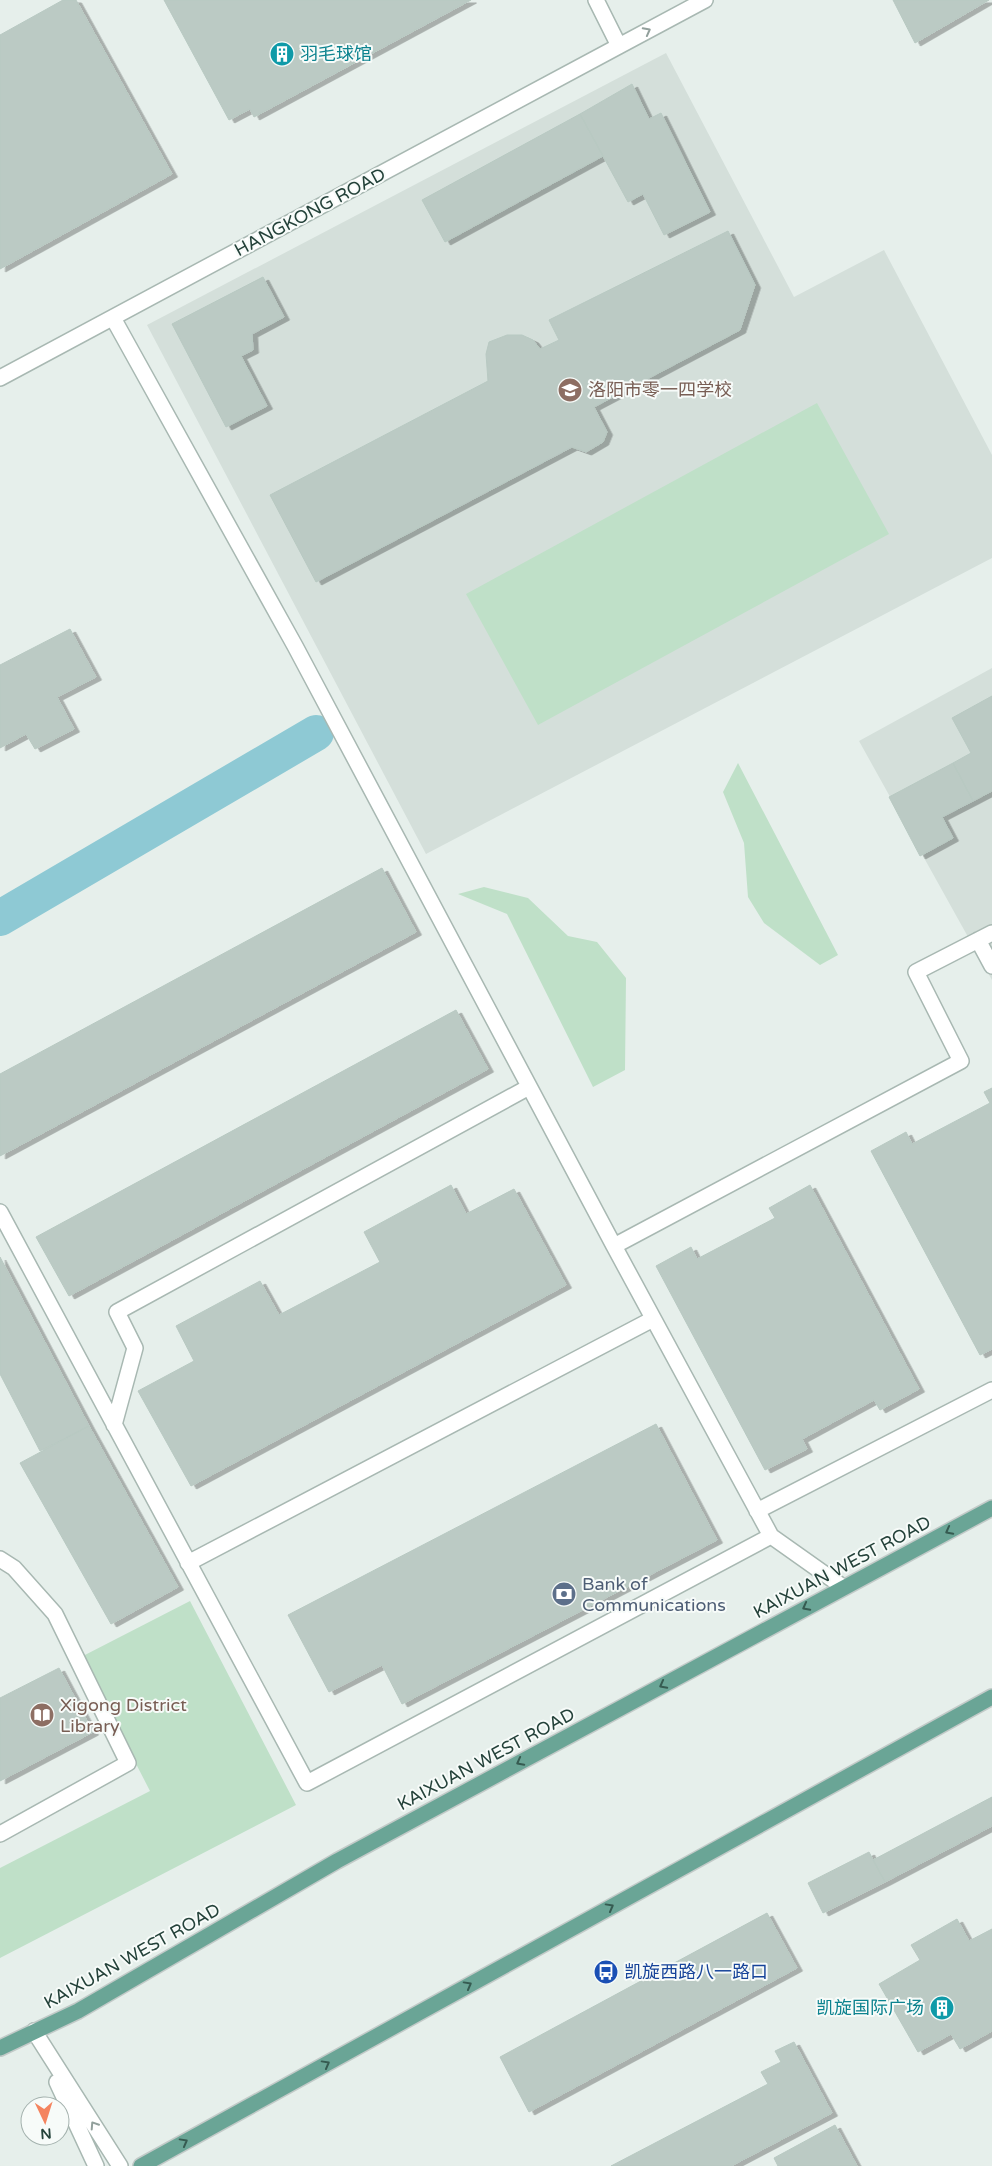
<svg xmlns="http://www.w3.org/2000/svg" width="992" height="2166" viewBox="0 0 992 2166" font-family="'Varela Round','Noto Sans SC',sans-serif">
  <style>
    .built { fill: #d4dfda }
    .green { fill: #bfe0c8 }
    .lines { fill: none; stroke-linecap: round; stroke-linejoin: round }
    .canal { stroke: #8ec9d4; stroke-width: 36 }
    .building { fill: #bbcac4; stroke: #b8c9c2; filter: url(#shadow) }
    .minor-casing { stroke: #a8b8b2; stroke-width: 18 }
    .major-casing { stroke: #c2cac8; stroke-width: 18 }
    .minor { stroke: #fff; stroke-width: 15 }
    .major { stroke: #6aa596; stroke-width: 15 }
    .oneway { stroke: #92a09c }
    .oneway2 { stroke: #365b51 }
    .labels { text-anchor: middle; stroke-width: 4; stroke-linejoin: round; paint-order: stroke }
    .culture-label { font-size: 18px; fill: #0d838f; stroke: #f7fbf9; text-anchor: start }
    .street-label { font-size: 18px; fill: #24423a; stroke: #f7fbf9 }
    .education-label { font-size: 18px; fill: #785e54; stroke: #f7fbf9; text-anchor: start }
    .service-label { font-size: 18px; fill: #4e5e75; stroke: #f7fbf9; text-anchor: start }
    .transit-label { font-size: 18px; fill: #164399; stroke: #f7fbf9; text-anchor: start }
  </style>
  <defs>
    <filter id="shadow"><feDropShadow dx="5.5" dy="3" stdDeviation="0" flood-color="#0004"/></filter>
  </defs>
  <rect width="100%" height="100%" fill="#e6efeb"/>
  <path class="built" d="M666,53L794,297L884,250L992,455V558L426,854L147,325Z
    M992,668V980L859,741Z"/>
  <path class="green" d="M817,403L889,534L538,725L466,594Z
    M738,763L838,955L820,965L764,923L748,897L744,843L723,792Z
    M484,887L528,898L568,936L597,942L626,978L625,1070L593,1087L507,914L458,894Z
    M190,1601L296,1805L0,1958V1868L150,1791L81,1657Z"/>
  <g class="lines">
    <path class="canal" d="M0,918L316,733"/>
  </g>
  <path class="building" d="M63,0H76L172,174L0,269V35Z
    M164,0H471L254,117L250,109L229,120Z
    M893,0H989L915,43Z
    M632,84L649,119L661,113L710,212L664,235L643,194L628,202L580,114Z
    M580,114L603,156L445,242L422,200Z
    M728,231L755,285L740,330L594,407L607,432L603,442L586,452L572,447L316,582L270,495L488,381L486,354L489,342L507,335H522L533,340L540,349L559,340L549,320Z
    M263,277L284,317L252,334L253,350L241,356L267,406L226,427L172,324Z
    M70,629L96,677L57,697L74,729L35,749L26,734L0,748V665Z
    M992,696V791L973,801L953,763L971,753L952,718Z
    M953,763L973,801L942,817L953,838L920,856L889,797Z
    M382,868L416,932L0,1156V1074Z
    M456,1010L488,1069L69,1296L36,1237Z
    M992,1088V1349L980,1355L871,1151L906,1132L912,1144L990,1103L984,1092Z
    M451,1185L466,1214L514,1189L566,1285L191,1486L138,1391L194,1361L176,1326L260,1281L279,1315L380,1262L364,1232Z
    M810,1185L919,1389L880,1410L874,1400L802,1439L807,1449L765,1470L656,1266L691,1247L697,1259L775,1218L769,1208Z
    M0,1257L89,1426L40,1451L0,1374Z
    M656,1424L717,1540L402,1704L382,1665L329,1692L288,1615Z
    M89,1426L178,1587L111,1624L20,1463Z
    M59,1668L93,1732L0,1781V1698Z
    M992,1797V1826L885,1882L873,1860Z
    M869,1852L885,1882L823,1913L808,1883Z
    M767,1913L797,1968L529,2112L500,2057Z
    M957,1919L969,1941L992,1929V2031L960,2049L951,2034L918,2052L879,1984L920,1960L911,1945Z
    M794,2042L832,2113L731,2166H611L768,2084L761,2072L781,2062L775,2051Z
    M835,2125L857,2166H778L774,2158Z"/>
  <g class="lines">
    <defs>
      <path id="minor" d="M596,0L619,46L705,0
        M113,318L295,646L614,1246
        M0,378L619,46
        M978,940L992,966
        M0,1212L307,1783L771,1536
        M114,1425L135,1348L117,1312L529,1087
        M757,1511L992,1390
        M0,1559L14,1568L55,1614L128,1763L0,1834
        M188,1563L653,1319
        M843,1587L771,1536L614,1246L961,1061L916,972L992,933
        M34,2031L120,2166
        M57,2082L96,2166"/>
      <path id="major" d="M0,2048L78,2011L337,1861L992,1508
        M141,2166L992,1697"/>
    </defs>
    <use href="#minor" class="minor-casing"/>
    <use href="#major" class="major-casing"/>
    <use href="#minor" class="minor"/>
    <use href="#major" class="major"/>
  </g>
  <defs><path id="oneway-chevron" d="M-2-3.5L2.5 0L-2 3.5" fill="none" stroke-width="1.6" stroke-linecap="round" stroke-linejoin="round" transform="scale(1.25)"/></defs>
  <g class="oneway">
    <use href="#oneway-chevron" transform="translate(647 31) rotate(-28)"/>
    <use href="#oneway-chevron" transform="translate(94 2125) rotate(-123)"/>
  </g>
  <g class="oneway2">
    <use href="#oneway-chevron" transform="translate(949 1531) rotate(152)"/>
    <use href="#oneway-chevron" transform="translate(806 1607) rotate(152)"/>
    <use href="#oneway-chevron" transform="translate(663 1685) rotate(152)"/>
    <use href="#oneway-chevron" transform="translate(520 1762) rotate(152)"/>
    <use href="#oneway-chevron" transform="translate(610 1907) rotate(-29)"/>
    <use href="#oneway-chevron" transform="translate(468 1985) rotate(-29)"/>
    <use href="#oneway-chevron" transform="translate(326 2064) rotate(-29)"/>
    <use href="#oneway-chevron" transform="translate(184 2142) rotate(-29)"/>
  </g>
  <defs>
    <symbol id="building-disc" viewBox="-11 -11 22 22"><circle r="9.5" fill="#0f9aa8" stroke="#f7fbf9"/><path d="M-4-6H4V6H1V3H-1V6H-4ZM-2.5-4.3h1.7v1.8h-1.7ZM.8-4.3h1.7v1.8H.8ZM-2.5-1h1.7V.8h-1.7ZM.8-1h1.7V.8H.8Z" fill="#fff"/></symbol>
    <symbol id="school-disc" viewBox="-11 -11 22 22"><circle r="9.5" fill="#8d6e63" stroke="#f7fbf9"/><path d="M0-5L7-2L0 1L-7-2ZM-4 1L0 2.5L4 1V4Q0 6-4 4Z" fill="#fff"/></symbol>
    <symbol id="bank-disc" viewBox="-11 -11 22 22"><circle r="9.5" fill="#5c6f8a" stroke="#f7fbf9"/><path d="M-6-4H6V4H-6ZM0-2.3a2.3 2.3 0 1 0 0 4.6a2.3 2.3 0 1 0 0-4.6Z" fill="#fff"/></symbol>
    <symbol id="library-disc" viewBox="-11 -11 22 22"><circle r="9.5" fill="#8d6e63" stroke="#f7fbf9"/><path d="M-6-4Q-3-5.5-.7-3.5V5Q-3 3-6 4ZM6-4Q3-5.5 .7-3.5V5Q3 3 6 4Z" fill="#fff"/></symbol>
    <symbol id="bus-disc" viewBox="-11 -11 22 22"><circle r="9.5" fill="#1a4fb4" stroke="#f7fbf9"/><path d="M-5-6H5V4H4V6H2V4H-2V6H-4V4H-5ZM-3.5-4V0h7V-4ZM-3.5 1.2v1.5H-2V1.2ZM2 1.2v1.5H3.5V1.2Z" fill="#fff"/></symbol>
  </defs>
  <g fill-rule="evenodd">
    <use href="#building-disc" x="268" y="40" width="28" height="28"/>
    <use href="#school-disc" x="556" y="376" width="28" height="28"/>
    <use href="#bank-disc" x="550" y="1580" width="28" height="28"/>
    <use href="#library-disc" x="28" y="1701" width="28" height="28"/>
    <use href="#bus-disc" x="592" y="1958" width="28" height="28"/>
    <use href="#building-disc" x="928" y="1994" width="28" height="28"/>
  </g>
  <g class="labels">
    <g class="culture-label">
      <text x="300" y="60">羽毛球馆</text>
      <text x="924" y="2014" text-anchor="end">凯旋国际广场</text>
    </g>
    <g class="street-label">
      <text transform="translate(310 212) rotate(-28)" y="6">HANGKONG ROAD</text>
      <text transform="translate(842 1567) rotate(-28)" y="6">KAIXUAN WEST ROAD</text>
      <text transform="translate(486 1759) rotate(-28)" y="6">KAIXUAN WEST ROAD</text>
      <text transform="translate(132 1956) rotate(-29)" y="6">KAIXUAN WEST ROAD</text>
    </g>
    <g class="education-label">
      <text x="588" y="396">洛阳市零一四学校</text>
      <text x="60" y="1711">Xigong District<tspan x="60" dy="21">Library</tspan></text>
    </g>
    <g class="service-label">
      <text x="582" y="1590">Bank of<tspan x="582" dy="21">Communications</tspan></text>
    </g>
    <g class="transit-label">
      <text x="624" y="1978">凯旋西路八一路口</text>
    </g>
  </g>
  <g transform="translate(45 2121) rotate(176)"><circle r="24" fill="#f7fbf9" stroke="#a3b1ad"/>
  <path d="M0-4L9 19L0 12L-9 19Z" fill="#f4845f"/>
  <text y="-8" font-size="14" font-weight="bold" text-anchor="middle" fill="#24423a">N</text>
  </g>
</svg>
